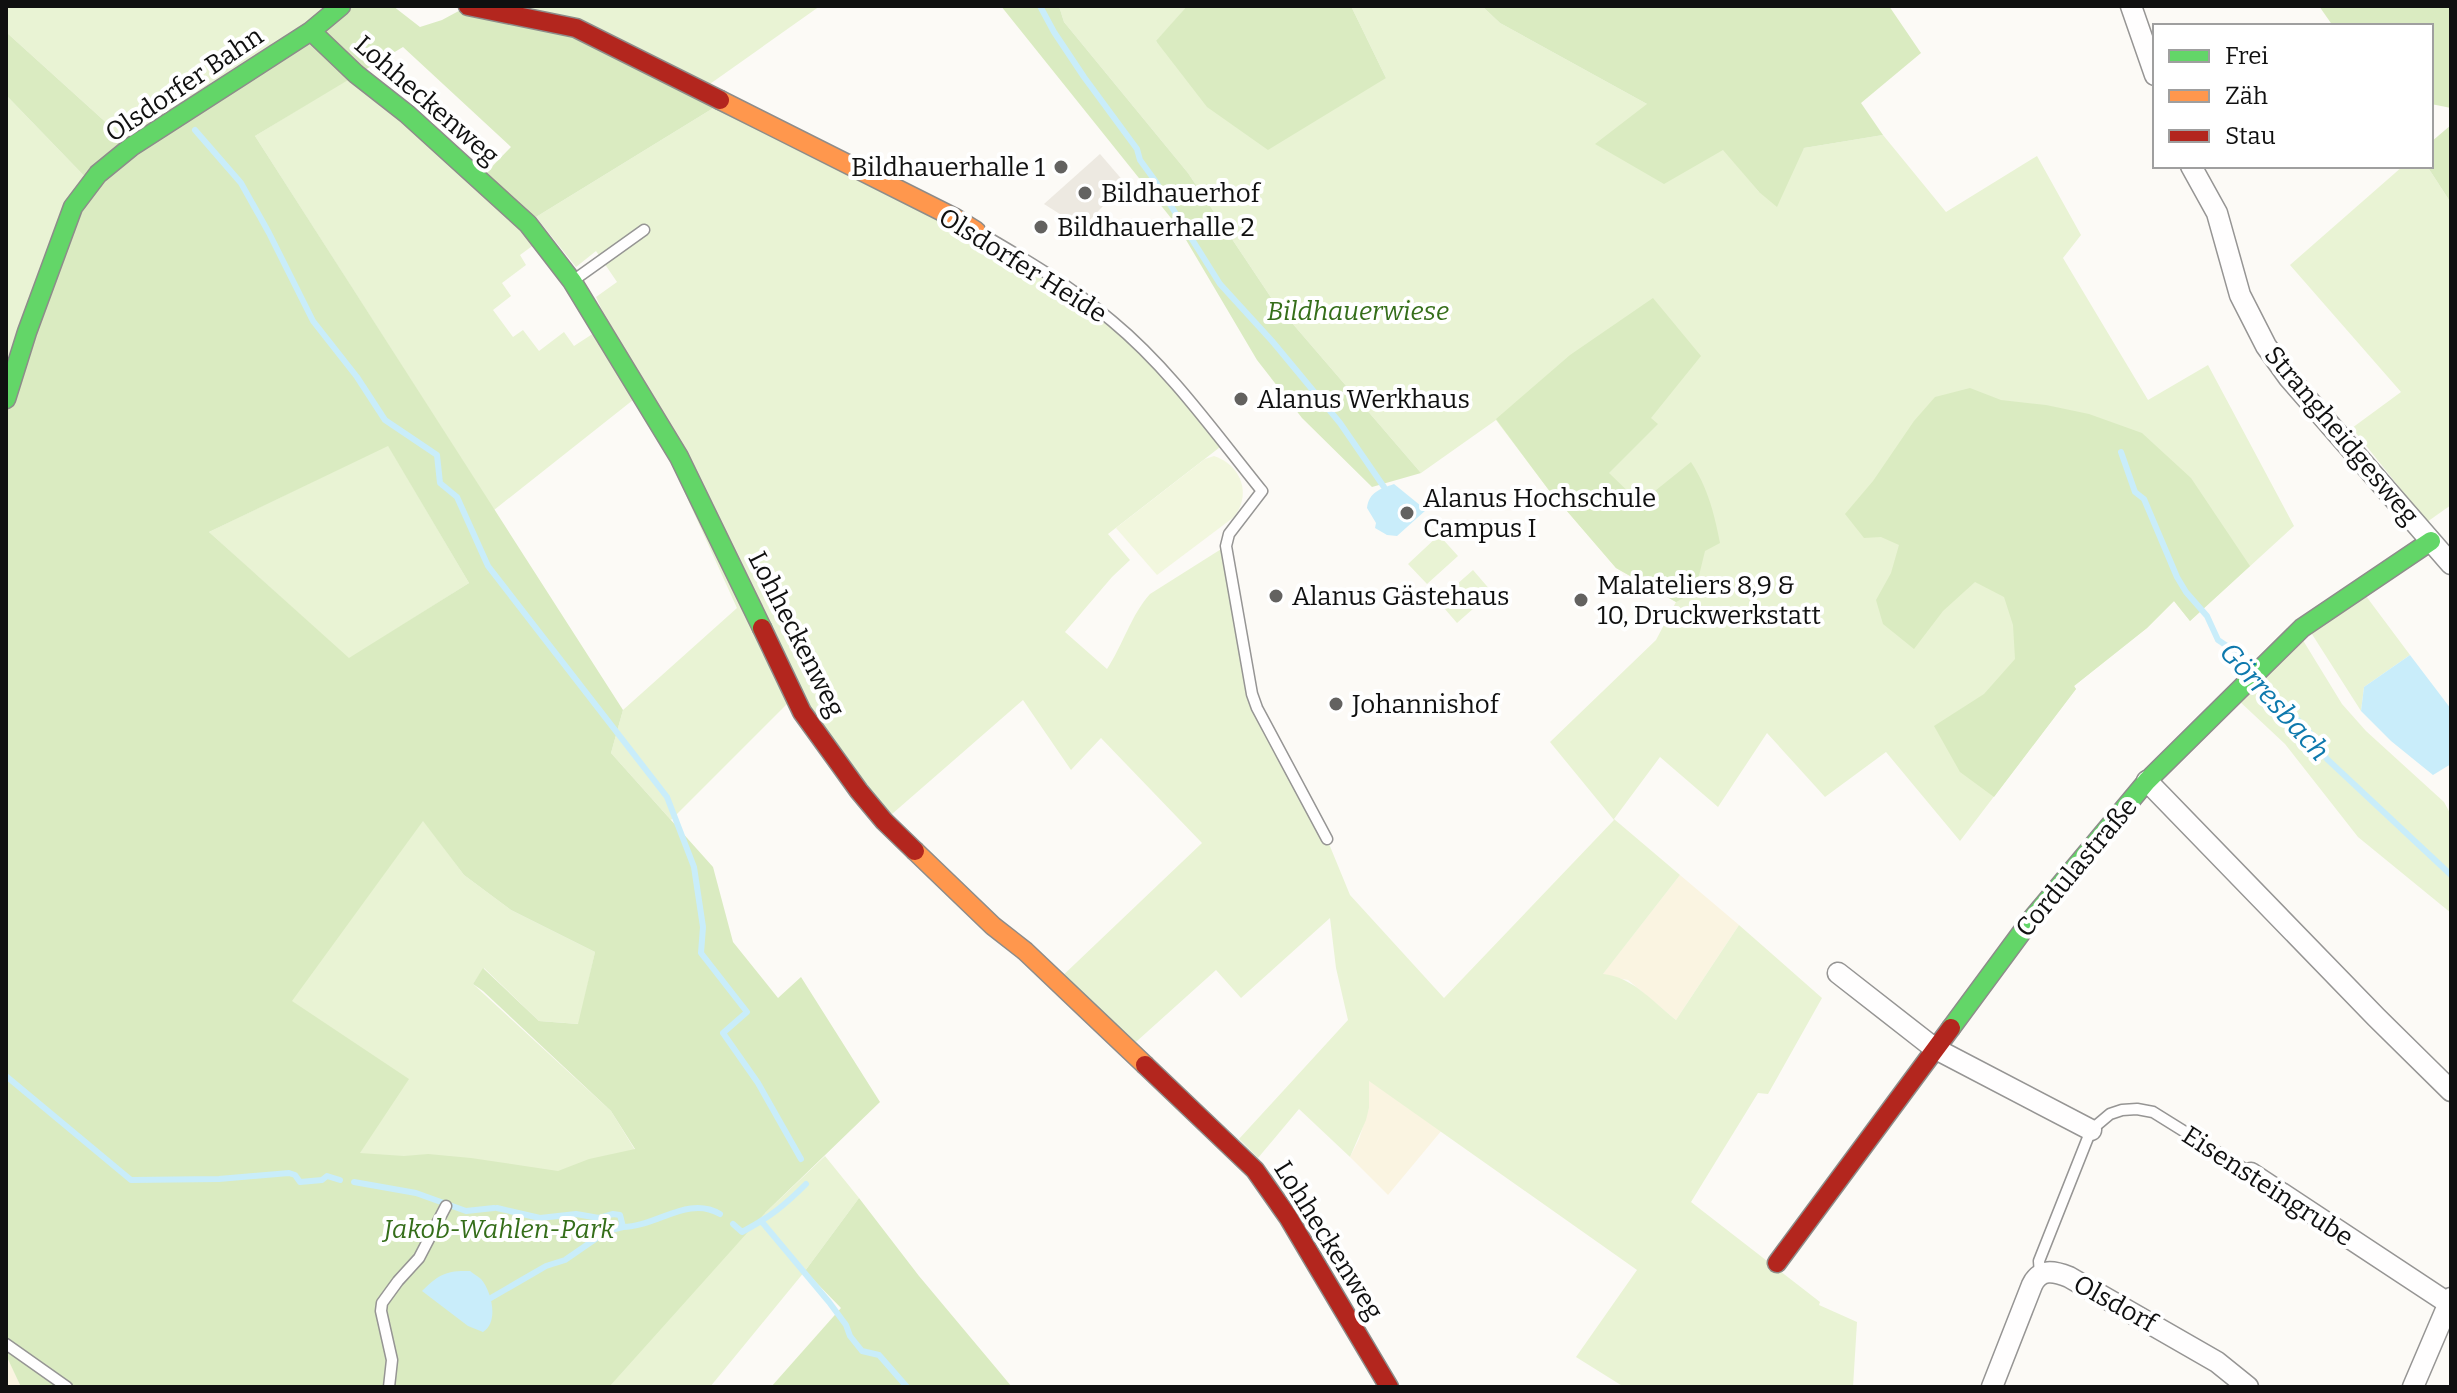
<svg xmlns="http://www.w3.org/2000/svg" width="2457" height="1393" viewBox="0 0 2457 1393" font-family="Bitter,serif">
  <style>
    .farmland { fill: #faf4e1 }
    .green { fill: #e9f3d4 }
    .forest { fill: #daebc1; fill-rule: evenodd }
    .pitch { fill: #f2f7de }
    .plaza { fill: #ede9e1 }
    .water { fill: #c9edfa }
    .lines { fill: none; stroke-linecap: round; stroke-linejoin: round }
    .stream { stroke: #c9edfa; stroke-width: 6 }
    .lane-casing { stroke: #969594; stroke-width: 13 }
    .street-casing { stroke: #969594; stroke-width: 23 }
    .fast-casing { stroke: #8d8c8a; stroke-width: 21 }
    .slow-casing { stroke: #8d8c8a; stroke-width: 21 }
    .jam-casing { stroke: #8d8c8a; stroke-width: 21 }
    .lane { stroke: #fffefe; stroke-width: 10 }
    .street { stroke: #fffefe; stroke-width: 20 }
    .fast { stroke: #63d668; stroke-width: 18 }
    .slow { stroke: #ff974d; stroke-width: 18 }
    .jam { stroke: #b3261e; stroke-width: 18 }
    .poi-dot { fill: #636260; stroke: #fff; stroke-width: 3 }
    .labels { text-anchor: middle; stroke-width: 8; stroke-linejoin: round; paint-order: stroke }
    .street-label { font-size: 26px; fill: #101010; stroke: #fff }
    .poi-label { font-size: 26px; fill: #101010; stroke: #fff; text-anchor: start }
    .park-label { font-size: 26px; font-style: italic; fill: #356e1a; stroke: #fff }
    .water-label { font-size: 28px; font-style: italic; fill: #0e79ad; stroke: #fff }
  </style>
  <rect width="100%" height="100%" fill="#fcfaf6"/>
  <path class="farmland" d="M1680,875L1739,925L1676,1020L1628,980L1602,975Z
    M1368,1080L1442,1130L1388,1195L1350,1157L1359,1139L1369,1108Z
    M6,1355L7,1356L21,1387H6Z"/>
  <path class="green" d="M6,6H341L132,146L6,32Z
    M468,6H820L700,91Z
    M1059,6H1187L1156,42L1386,78L1351,6H1482L1500,23L1647,104L1723,149L1759,192L1804,148L1883,135L1946,212L2037,156L2081,235L2063,258L2148,400L2208,365L2294,526L2190,621L2174,601L2147,628L2074,686L2076,689L1960,841L1886,752L1825,797L1767,733L1718,807L1660,757L1614,819L1680,875L1603,974C1633,977 1653,1002 1676,1020L1739,925L1822,998L1768,1094L1758,1093L1691,1202L1820,1302L1819,1305L1857,1322L1853,1387H1624L1576,1357L1637,1270L1369,1081V1108L1366,1120L1350,1157L1299,1109L1258,1158L1239,1139L1348,1020L1336,968L1330,918L1241,998L1216,970L1127,1050L1056,982L1202,843L1101,738L1071,770L1023,700L892,814L789,702L671,820L611,753L623,710L737,608L596,297L617,282L596,251L576,267L536,217L715,107L955,218L1113,321L1224,444L1108,534L1130,560L1112,577L1065,632L1107,669C1123,645 1131,615 1150,594L1226,546L1248,680L1327,839L1350,895L1444,998L1614,820L1550,742L1656,640L1676,602L1616,568L1548,489L1496,420L1421,473L1274,302L1188,173L1064,22Z
    M356,74L535,244L520,255L526,265L502,283L511,296L493,310L513,337L523,330L539,351L564,332L574,346L594,333L633,400L494,510L255,136Z
    M6,95L91,183L6,399Z
    M2403,166H2427L2451,203V505L2427,522L2352,428L2401,392L2290,265Z
    M388,445L469,583L349,659L209,532Z
    M1439,535L1458,556L1427,584L1408,564Z
    M1473,570L1492,592L1457,623L1438,601Z
    M2363,592L2410,655L2364,687L2361,711L2310,631Z
    M2301,637L2342,704L2366,731L2444,802L2451,815V913L2358,837L2285,744L2237,699Z
    M423,820L464,875L511,910L595,952L579,1024L539,1021L484,968L473,984L611,1111L635,1150L765,1213L825,1156L859,1198L805,1271L710,1387H293L291,1001Z"/>
  <path class="forest" d="M341,6H393L420,27L442,20L468,6L576,28L715,107L536,217L479,180L511,147L403,47L255,136L623,710L611,753L713,867L733,942L778,998L801,977L880,1102L765,1213L609,1387H21L6,1355V399L91,183L6,95V32L132,146ZM388,446L469,583L349,658L209,532ZM423,821L464,875L511,910L595,952L578,1024L539,1021L483,968L473,984L483,991L611,1111L635,1149L589,1159L558,1171L471,1158L428,1154L404,1156L360,1153L409,1079L292,1001Z
    M1001,6H1059L1064,22L1188,173L1274,302L1421,473L1372,487L1302,418L1257,360L1179,228Z
    M1187,6H1351L1386,78L1268,150L1207,107L1156,41Z
    M1482,6H1889L1921,53L1861,103L1883,135L1804,148L1777,207L1759,192L1723,150L1664,184L1595,144L1647,104L1500,23Z
    M2319,6H2451V108L2431,104V26H2333Z
    M2451,125V203L2427,166H2431V142Z
    M1653,298L1701,356L1651,418L1658,424L1609,473L1640,503L1691,462C1708,488 1714,513 1720,543L1705,551L1695,592L1676,602L1616,568L1548,489L1496,419L1570,355Z
    M1970,388L2001,400L2046,405L2089,414L2142,433L2191,478L2250,566L2190,621L2174,601L2147,628L2074,686L2076,689L1994,797L1960,772L1934,726L1984,694L2015,659L2013,625L2004,597L1975,582L1943,611L1914,649L1883,624L1876,600L1891,573L1899,545L1881,537L1864,538L1845,514L1873,481L1914,421L1935,397Z
    M859,1198L919,1276L1012,1387H771L841,1308L805,1271Z"/>
  <path class="pitch" d="M1214,456C1241,465 1252,494 1234,517L1157,575L1116,528L1205,459Z"/>
  <path class="plaza" d="M1100,154L1125,183L1082,228L1044,204Z"/>
  <path class="water" d="M1394,484L1426,510L1397,536L1387,535L1375,528L1376,523L1367,508C1369,492 1380,489 1394,484Z
    M2410,655L2451,709V764L2433,775L2391,741L2361,711L2364,687Z
    M470,1271C471,1272 480,1278 481,1279C492,1292 499,1322 483,1332L468,1326L422,1291C438,1275 446,1270 470,1271Z"/>
  <g class="lines">
    <path class="stream" d="M1040,6L1054,32L1084,77L1137,149L1140,160L1156,182L1220,284L1272,341L1340,423L1384,487
      M195,130L241,183L269,233L313,321L357,377L385,420L437,455L440,483L457,497L488,566L667,797L694,867L703,927L701,953L747,1012L723,1033L758,1083L801,1159
      M2121,452L2135,492L2144,499L2177,577L2186,592L2207,616L2218,640L2239,654L2249,667
      M2261,681L2312,735L2327,759L2451,875
      M6,1076L131,1180L219,1179L289,1173L295,1175L300,1182L322,1180L327,1176L340,1180
      M354,1182L416,1193L466,1211L494,1208
      M497,1208L540,1218L576,1214L599,1218L613,1214L620,1215L623,1227C656,1227 688,1195 720,1214
      M762,1222L829,1302L846,1325L850,1336L862,1351L879,1355L907,1387
      M733,1224L742,1232C770,1217 784,1206 806,1184
      M489,1299L546,1266L565,1260L607,1231L623,1227"/>
    <defs>
      <path id="lane" d="M980,233C1025,259 1072,287 1112,321C1170,369 1215,433 1262,491L1229,534L1226,546L1252,694L1257,708L1327,839
        M574,280L644,230
        M2040,1274L2039,1261L2091,1130L2110,1114L2122,1110L2137,1109L2153,1112L2251,1173
        M6,1344L67,1387
        M389,1387L392,1360L381,1311L382,1303L398,1281L419,1258L446,1206"/>
      <path id="street" d="M2131,6L2155,75
        M2191,166L2217,213L2240,295L2266,346L2289,378L2451,564
        M2147,781L2376,1017L2451,1091
        M1838,973L1934,1048L2091,1130
        M2251,1173L2451,1305
        M1992,1387L2032,1285C2040,1268 2054,1271 2069,1277L2217,1362L2248,1387
        M2413,1387L2451,1298"/>
      <path id="fast" d="M311,31L356,74L407,114L528,224L572,281L679,457L762,628
        M6,399L27,332L73,207L98,174L131,147L311,31L341,6
        M1951,1028L2030,921L2147,781L2302,628L2431,541"/>
      <path id="slow" d="M720,100L955,218L976,231
        M915,851L993,926L1025,951L1145,1065"/>
      <path id="jam" d="M468,6L576,28L720,100
        M762,628L802,712L859,791L884,821L915,851
        M1145,1065L1255,1170L1288,1217L1389,1387
        M1777,1263L1951,1028"/>
    </defs>
    <use href="#lane" class="lane-casing"/>
    <use href="#street" class="street-casing"/>
    <use href="#fast" class="fast-casing"/>
    <use href="#slow" class="slow-casing"/>
    <use href="#jam" class="jam-casing"/>
    <use href="#lane" class="lane"/>
    <use href="#street" class="street"/>
    <use href="#fast" class="fast"/>
    <use href="#slow" class="slow"/>
    <use href="#jam" class="jam"/>
  </g>
  <g class="poi-dot">
    <circle cx="1061" cy="167" r="8"/>
    <circle cx="1085" cy="193" r="8"/>
    <circle cx="1041" cy="227" r="8"/>
    <circle cx="1241" cy="399" r="8"/>
    <circle cx="1407" cy="513" r="8"/>
    <circle cx="1276" cy="596" r="8"/>
    <circle cx="1581" cy="600" r="8"/>
    <circle cx="1336" cy="704" r="8"/>
  </g>
  <g class="labels">
    <g class="street-label">
      <text transform="translate(184 84) rotate(-34)" y="9">Olsdorfer Bahn</text>
      <text transform="translate(427 100) rotate(41)" y="9">Lohheckenweg</text>
      <text transform="translate(1023 265) rotate(32)" y="9">Olsdorfer Heide</text>
      <text transform="translate(2342 435) rotate(50)" y="9">Strangheidgesweg</text>
      <text transform="translate(797 634) rotate(63)" y="9">Lohheckenweg</text>
      <text transform="translate(2076 867) rotate(-50)" y="9">Cordulastraße</text>
      <text transform="translate(2268 1186) rotate(33)" y="9">Eisensteingrube</text>
      <text transform="translate(1329 1240) rotate(58)" y="9">Lohheckenweg</text>
      <text transform="translate(2115 1303) rotate(29)" y="9">Olsdorf</text>
    </g>
    <g class="poi-label">
      <text x="1045" y="176" text-anchor="end">Bildhauerhalle 1</text>
      <text x="1101" y="202">Bildhauerhof</text>
      <text x="1057" y="236">Bildhauerhalle 2</text>
      <text x="1257" y="408">Alanus Werkhaus</text>
      <text x="1423" y="507">Alanus Hochschule<tspan x="1423" dy="30">Campus I</tspan></text>
      <text x="1597" y="594">Malateliers 8,9 &amp;<tspan x="1597" dy="30">10, Druckwerkstatt</tspan></text>
      <text x="1292" y="605">Alanus Gästehaus</text>
      <text x="1352" y="713">Johannishof</text>
    </g>
    <g class="park-label">
      <text x="1358" y="320">Bildhauerwiese</text>
      <text x="499" y="1238">Jakob-Wahlen-Park</text>
    </g>
    <g class="water-label">
      <text transform="translate(2275 701) rotate(48)" y="10">Görresbach</text>
    </g>
  </g>
  <rect width="2457" height="1393" fill="none" stroke="#101010" stroke-width="16"/>
  <rect x="2153" y="24" width="280" height="144" fill="#ffffff" stroke="#9f9f9f" stroke-width="2"/>
  <rect x="2169" y="50" width="40" height="12" fill="#63d668" stroke="#9f9f9f" stroke-width="2"/>
  <text x="2225" y="64" font-size="24" fill="#101010">Frei</text>
  <rect x="2169" y="90" width="40" height="12" fill="#ff974d" stroke="#9f9f9f" stroke-width="2"/>
  <text x="2225" y="104" font-size="24" fill="#101010">Zäh</text>
  <rect x="2169" y="130" width="40" height="12" fill="#b3261e" stroke="#9f9f9f" stroke-width="2"/>
  <text x="2225" y="144" font-size="24" fill="#101010">Stau</text>
</svg>
